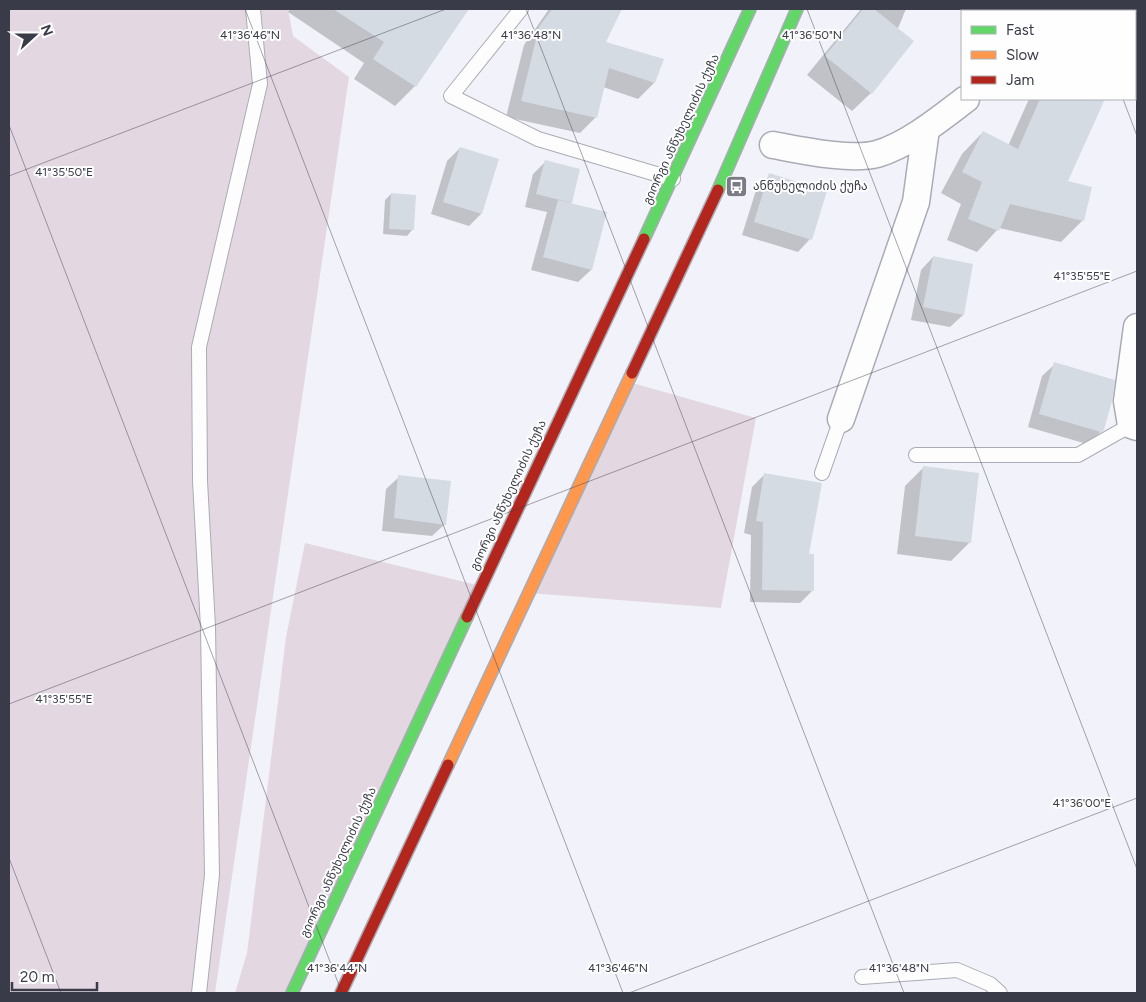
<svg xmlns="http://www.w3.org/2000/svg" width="1146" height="1002" viewBox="0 0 1146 1002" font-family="Figtree,'Noto Sans Georgian',sans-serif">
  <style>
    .green { fill: #e3d8e2 }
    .shadow { fill: #0003 }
    .building { fill: #d5dbe3 }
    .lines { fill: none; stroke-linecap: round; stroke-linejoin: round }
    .lane-casing { stroke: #aaacb5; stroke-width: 16 }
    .street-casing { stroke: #aaacb5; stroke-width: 29 }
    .fast-casing { stroke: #aaacb5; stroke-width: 14 }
    .slow-casing { stroke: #aaacb5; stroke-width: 14 }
    .jam-casing { stroke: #aaacb5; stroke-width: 14 }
    .lane { stroke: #fdfdfe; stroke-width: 14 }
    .street { stroke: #fdfdfe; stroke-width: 26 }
    .fast { stroke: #63d668; stroke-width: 11 }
    .slow { stroke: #ff974d; stroke-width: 11 }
    .jam { stroke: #b3261e; stroke-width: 11 }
    .ticks { fill: none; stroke: #393b48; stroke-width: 1; stroke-opacity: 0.45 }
    .labels { text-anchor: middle; stroke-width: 4; stroke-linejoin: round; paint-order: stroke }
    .street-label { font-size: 12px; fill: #393b48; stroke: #fefefe }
    .poi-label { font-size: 12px; fill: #393b48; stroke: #fefefe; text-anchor: start }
    .ticks-label { font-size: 12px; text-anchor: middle; fill: #393b48; stroke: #fefefe; stroke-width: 4; stroke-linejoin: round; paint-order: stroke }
  </style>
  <rect width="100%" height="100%" fill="#f2f3fa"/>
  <path class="green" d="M9,9H288L293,36L349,77L215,993H9Z
    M629,382L756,418L721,608L529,593Z
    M305,543L481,586L292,993H235L247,953L286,637Z"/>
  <path class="shadow" d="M290,9H468L415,86L395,106L354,79L364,63L288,12Z
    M549,9H620L605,43L662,60L654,83L638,99L603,87L596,117L580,133L506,117L524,45Z
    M861,9H906L871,93L852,111L807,75Z
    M1029,99H1104L1067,182L1090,188L1082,221L1061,242L999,228L977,252L947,240L961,204L941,193L962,154L983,132L1008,146Z
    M460,148L481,214L469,226L431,214L447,161Z
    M546,161L571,202L569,204L606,213L591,270L578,282L531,270L547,212L525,207L533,174Z
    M770,175L810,239L798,252L742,235L757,187Z
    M391,194L413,229L407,236L383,234L385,200Z
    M933,257L963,315L950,327L911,320L921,270Z
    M1055,364L1103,430L1087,444L1028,427L1042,376Z
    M924,467L970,542L951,561L897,554L905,486Z
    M765,474L808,555L812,591L800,603L750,602L751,535L744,533L752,487Z
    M399,477L445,524L432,536L382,531L386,489Z"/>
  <path class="building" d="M333,9H469L416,87L373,59L384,42Z
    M552,9H622L606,42L664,59L655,83L609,68L597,118L521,101L539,27Z
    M863,9H874L914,41L872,94L825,56Z
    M1040,99H1105L1068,181L1092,187L1084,221L1010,204L999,231L968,219L982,182L962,172L983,131L1018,149Z
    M460,147L499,159L482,214L443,202Z
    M545,160L580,169L572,203L536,194Z
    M769,173L827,191L812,240L754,222Z
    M391,193L416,195L414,230L389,229Z
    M558,200L607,212L592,270L543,257Z
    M933,256L973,264L964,315L923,307Z
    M1054,362L1115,380L1112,401L1104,430L1101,432L1039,414Z
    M923,466L979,473L971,543L915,536Z
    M764,473L822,483L809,554H814V591L762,590L763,522L756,521Z
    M398,475L451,481L446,525L394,518Z"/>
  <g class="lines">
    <defs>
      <path id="lane" d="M521,9L451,96L538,139L673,179
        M916,455H1078L1131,425
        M822,473L841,419
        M862,977L957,970L990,984L1000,993
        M199,993L212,875L208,627L200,481L199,347L260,84L253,9"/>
      <path id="street" d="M1079,11L1082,9
        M1135,25L1137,30
        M773,145C801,150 850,161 877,154C908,145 941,118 966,99
        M1137,327L1127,401L1131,425L1137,427
        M841,419L916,202L926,129"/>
      <path id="fast" d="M718,190L797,9
        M644,239L750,9
        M292,993L467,617"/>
      <path id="slow" d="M448,765L632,373"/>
      <path id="jam" d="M632,373L718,190
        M467,617L644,239
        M341,993L448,765"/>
    </defs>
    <use href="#lane" class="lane-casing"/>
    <use href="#street" class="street-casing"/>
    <use href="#fast" class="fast-casing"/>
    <use href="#slow" class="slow-casing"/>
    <use href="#jam" class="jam-casing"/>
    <use href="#lane" class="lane"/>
    <use href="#street" class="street"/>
    <use href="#fast" class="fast"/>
    <use href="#slow" class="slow"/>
    <use href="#jam" class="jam"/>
  </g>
  <path class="ticks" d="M245,9L623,993M526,9L904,993M807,9L1137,869M1088,9L1089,11M1123,99L1137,136M9,125L342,993M9,176L446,9M9,704L1137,271M9,858L61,993M629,993L1137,798"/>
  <defs>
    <symbol id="bus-square" viewBox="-11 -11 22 22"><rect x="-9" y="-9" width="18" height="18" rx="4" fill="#7a7b86" stroke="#fefefe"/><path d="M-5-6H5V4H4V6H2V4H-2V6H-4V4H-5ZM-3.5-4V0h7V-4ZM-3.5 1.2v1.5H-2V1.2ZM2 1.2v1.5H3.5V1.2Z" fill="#fff"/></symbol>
  </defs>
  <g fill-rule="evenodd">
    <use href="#bus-square" x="724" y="174" width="25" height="25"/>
  </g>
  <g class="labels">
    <g class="street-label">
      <text transform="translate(681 129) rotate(-65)" y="4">გიორგი ანწუხელიძის ქუჩა</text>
      <text transform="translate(508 495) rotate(-65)" y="4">გიორგი ანწუხელიძის ქუჩა</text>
      <text transform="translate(338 862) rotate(-65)" y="4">გიორგი ანწუხელიძის ქუჩა</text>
    </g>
    <g class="poi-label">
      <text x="753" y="190">ანწუხელიძის ქუჩა</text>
    </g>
  </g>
  <g class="ticks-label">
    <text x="250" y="39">41°36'46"N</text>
    <text x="531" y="39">41°36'48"N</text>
    <text x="812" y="39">41°36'50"N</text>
    <text x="64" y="176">41°35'50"E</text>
    <text x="1082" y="280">41°35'55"E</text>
    <text x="64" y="703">41°35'55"E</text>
    <text x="1082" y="807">41°36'00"E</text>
    <text x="337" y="972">41°36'44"N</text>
    <text x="618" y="972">41°36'46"N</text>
    <text x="899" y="972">41°36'48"N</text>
  </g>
  <rect width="1146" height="1002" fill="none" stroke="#393b48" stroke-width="20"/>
  <rect x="961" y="10" width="175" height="90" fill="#fefefe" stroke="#afb0b5"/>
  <rect x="971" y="26" width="25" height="8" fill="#63d668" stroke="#afb0b5"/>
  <text x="1006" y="35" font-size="15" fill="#393b48">Fast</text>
  <rect x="971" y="51" width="25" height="8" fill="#ff974d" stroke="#afb0b5"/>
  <text x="1006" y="60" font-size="15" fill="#393b48">Slow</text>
  <rect x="971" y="76" width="25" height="8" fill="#b3261e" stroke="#afb0b5"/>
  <text x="1006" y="85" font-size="15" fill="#393b48">Jam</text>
  <g transform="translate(35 35) rotate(69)" stroke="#fefefe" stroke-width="4" paint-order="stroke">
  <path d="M0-4L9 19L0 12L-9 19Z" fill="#393b48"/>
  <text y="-8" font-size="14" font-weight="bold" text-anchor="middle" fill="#393b48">N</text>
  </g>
  <path d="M12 982v8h85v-8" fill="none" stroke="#393b48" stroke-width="2.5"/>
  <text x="20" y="982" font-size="15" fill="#393b48" stroke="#fefefe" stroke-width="4" paint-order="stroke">20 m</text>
</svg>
